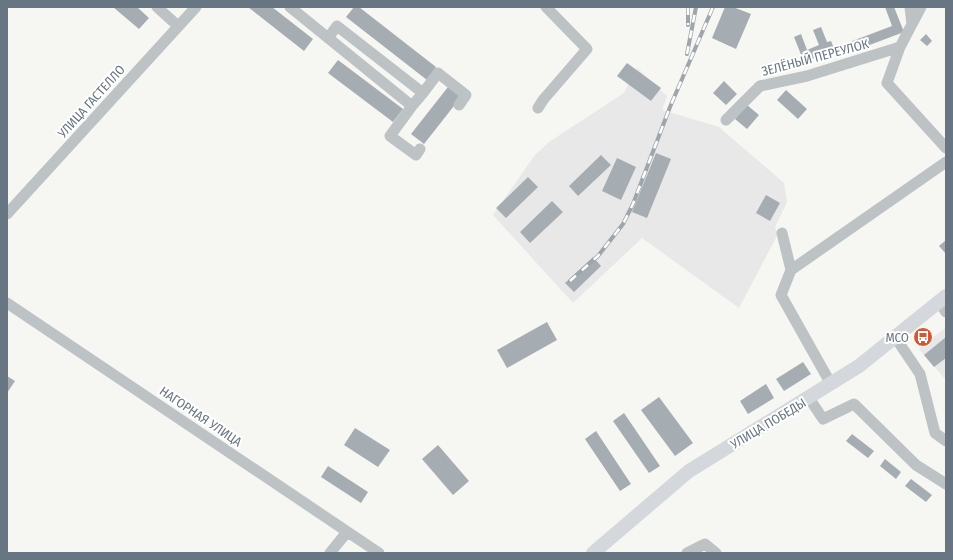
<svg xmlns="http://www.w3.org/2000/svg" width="953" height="560" viewBox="0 0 953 560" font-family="'Fira Sans Condensed',sans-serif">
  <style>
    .built { fill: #e7e8e7 }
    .building { fill: #a5adb2 }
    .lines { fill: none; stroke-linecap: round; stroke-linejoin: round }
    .minor { stroke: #bdc2c5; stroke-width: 11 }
    .major { stroke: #d4d8dc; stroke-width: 14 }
    .rail-casing { stroke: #9fa6ab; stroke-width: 4 }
    .rail { stroke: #fff; stroke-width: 2.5; stroke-dasharray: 8; stroke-linecap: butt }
    .labels { text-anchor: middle; stroke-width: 4; stroke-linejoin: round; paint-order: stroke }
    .street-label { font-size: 13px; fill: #677682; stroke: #fff }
    .poi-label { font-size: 13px; fill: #677682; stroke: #fff; text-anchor: end }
  </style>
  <rect width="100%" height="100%" fill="#f6f6f3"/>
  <path class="built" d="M637,68L667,96L662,110L719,127L784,183L787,202L775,227L778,234L739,308L642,238L573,303L493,215L535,155L549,142L624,93Z
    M946,327V376L944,378L919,349Z"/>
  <path class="building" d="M113,7H137L149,18L139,29Z
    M248,7H272L313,39L304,51Z
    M354,7H359L436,67L427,80L346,17Z
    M725,7H733L751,14L736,49L712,38Z
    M885,7H894L904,32L851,52L847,43L892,26Z
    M821,27L827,42L831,41L835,51L804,62L794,37L801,34L807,50L819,45L813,30Z
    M926,34L932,41L927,46L920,40Z
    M338,60L403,109L393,122L328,73Z
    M627,63L661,88L651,101L617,76Z
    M724,81L737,94L726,105L713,93Z
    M448,87L461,97L424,144L411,134Z
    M786,90L807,109L798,119L777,100Z
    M747,105L759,115L747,129L735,119Z
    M656,153L671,159L647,218L632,212Z
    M601,155L611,165L578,196L569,186Z
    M617,158L636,167L621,200L602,191Z
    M528,177L538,187L506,218L496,208Z
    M766,195L780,203L770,221L756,213Z
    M552,201L563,212L530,243L520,232Z
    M946,240V254L939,246Z
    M593,257L601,266L574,292L565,283Z
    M547,322L557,340L507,368L497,350Z
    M946,337V358L934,367L924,355Z
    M803,362L811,374L784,391L776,379Z
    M7,376L15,381L7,393Z
    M766,384L774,398L748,414L740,401Z
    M659,397L693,443L675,456L641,410Z
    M624,413L660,466L649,473L613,421Z
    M355,428L390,450L378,467L344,445Z
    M596,431L631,484L620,491L585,439Z
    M852,434L874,451L868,458L846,441Z
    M438,445L469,481L453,495L422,459Z
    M885,459L901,472L896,479L880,466Z
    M328,466L368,492L361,503L321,477Z
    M911,479L932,495L926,502L905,486Z"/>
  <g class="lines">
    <path class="minor" d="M157,7L178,26
      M290,7L412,106L423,93L337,26L328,38
      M910,7L912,24
      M921,7L900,47L887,83L946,148
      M423,93L438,73L466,95L459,105
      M412,106L390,136L416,155L420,149
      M538,108L543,100L587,49L546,7
      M726,120L760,86L807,76L900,47
      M7,214L196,7
      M782,233L791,270L781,295L831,384
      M791,270L946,162
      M939,302L946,312
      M7,303L379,553
      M895,337L920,374L935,433L946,441
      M809,398L823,419L854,404L916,465L946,484
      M330,553L347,532
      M687,553L705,544L716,553"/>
    <path class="major" d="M593,553L689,471L859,366L946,296"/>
    <defs>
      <path id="rail" d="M688,7V25
        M687,54L696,7
        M570,281L598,256L623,224L633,204L670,107L713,7"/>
    </defs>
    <use href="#rail" class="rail-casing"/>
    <use href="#rail" class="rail"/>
  </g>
  <defs>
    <symbol id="bus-disc" viewBox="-11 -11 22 22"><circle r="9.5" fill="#d55834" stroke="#fff"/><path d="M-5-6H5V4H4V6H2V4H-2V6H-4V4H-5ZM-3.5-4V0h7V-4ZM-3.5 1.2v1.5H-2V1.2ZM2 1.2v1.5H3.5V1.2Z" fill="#fff"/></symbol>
  </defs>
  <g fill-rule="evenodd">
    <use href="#bus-disc" x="912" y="326" width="22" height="22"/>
  </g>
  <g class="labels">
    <g class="street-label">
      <text transform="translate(815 57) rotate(-15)" y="5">ЗЕЛЁНЫЙ ПЕРЕУЛОК</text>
      <text transform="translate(91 101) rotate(-48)" y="5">УЛИЦА ГАСТЕЛЛО</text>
      <text transform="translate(201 416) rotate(34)" y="5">НАГОРНАЯ УЛИЦА</text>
      <text transform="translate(768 423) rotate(-31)" y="5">УЛИЦА ПОБЕДЫ</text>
    </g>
    <g class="poi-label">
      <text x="909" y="342">МСО</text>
    </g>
  </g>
  <rect width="953" height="560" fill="none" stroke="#677682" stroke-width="16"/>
</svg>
